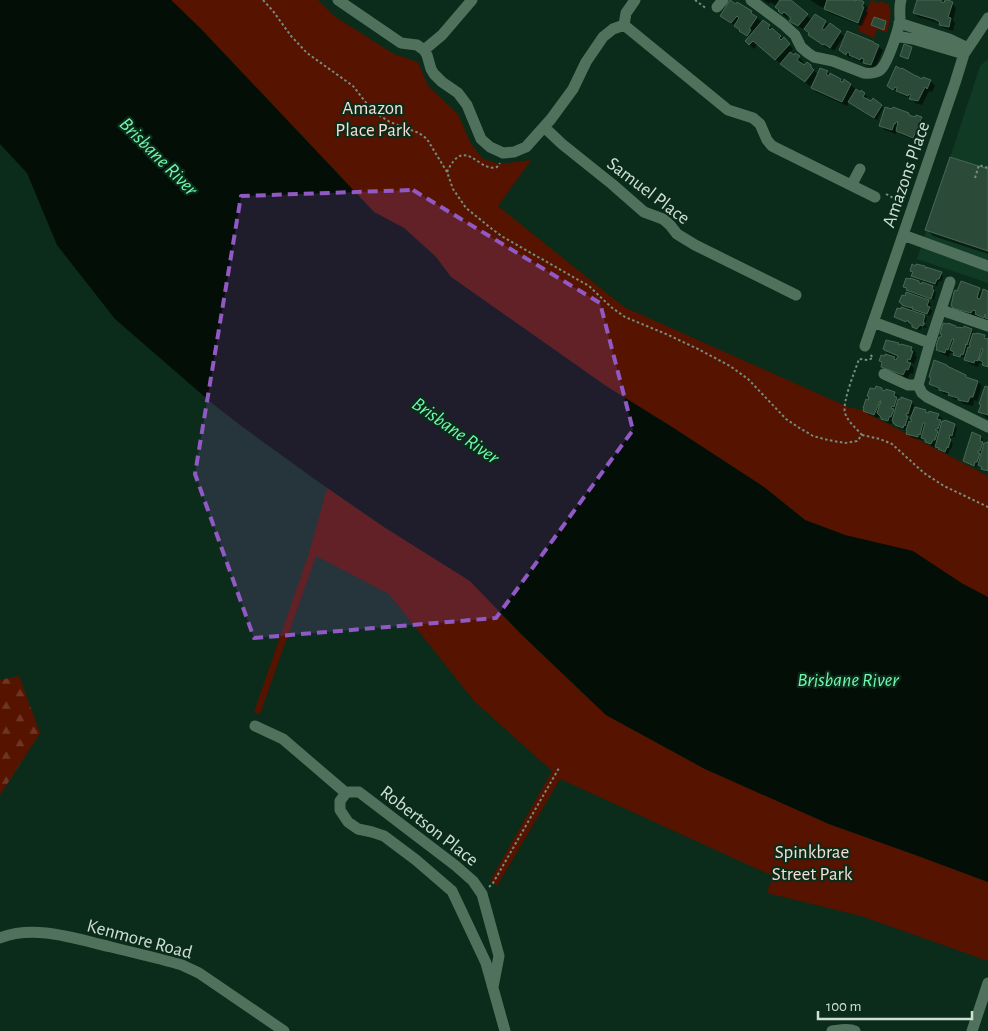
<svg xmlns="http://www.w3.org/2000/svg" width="988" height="1031" viewBox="0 0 988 1031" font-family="'Alegreya Sans',sans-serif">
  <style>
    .built { fill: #113a25 }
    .green { fill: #561300 }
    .forest { fill: url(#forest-firs) }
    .water { fill: #030e06 }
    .shadow { fill: #0007 }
    .building { fill: #2b4b38; stroke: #476853 }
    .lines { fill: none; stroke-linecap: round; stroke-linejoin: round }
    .path { stroke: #748d7e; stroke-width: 2; stroke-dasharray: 2.5 2.5; stroke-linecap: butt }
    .minor { stroke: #50725d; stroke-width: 11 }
    .marked { fill: #9059c4; fill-opacity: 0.2; stroke: #9059c4; stroke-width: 4; stroke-dasharray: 10 6; stroke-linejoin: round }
    .labels { text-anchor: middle; stroke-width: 4.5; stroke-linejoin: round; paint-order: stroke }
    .park-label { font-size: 19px; fill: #f8ddd5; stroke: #0b2c1a }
    .street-label { font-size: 19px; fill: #cee0d3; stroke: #0b2c1a }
    .water-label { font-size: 20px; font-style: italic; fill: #72f8ad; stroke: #0b2c1a }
  </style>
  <defs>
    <pattern id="forest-firs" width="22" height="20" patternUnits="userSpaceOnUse" patternTransform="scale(1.25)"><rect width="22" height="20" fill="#561300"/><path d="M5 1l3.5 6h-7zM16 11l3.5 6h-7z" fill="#6d3524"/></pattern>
  </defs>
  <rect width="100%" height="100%" fill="#0b2c1a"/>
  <path class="built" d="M988,59V283L917,259L980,66Z"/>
  <path class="green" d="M171,0H318L334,16L394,54L418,62L428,86L458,114L471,144L483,159L499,164L531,160L498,206L624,307L848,407L861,410L988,476V597L963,584L845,535L805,520L764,487L672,427L606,386L451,277L436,257L404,228L374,212L201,29Z
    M871,0L879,3L880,1L888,4C893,12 889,23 887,32H884L877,29L874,38L858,31Z
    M327,488L384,527L470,581L520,633L606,715L705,769L829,824L921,857L988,882V961L861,916L767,893L773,876L560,779L497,886L490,881L552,771L474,701L389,594L316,556L260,714L254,712L309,553Z"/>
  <path class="forest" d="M19,676L40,733L0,795V680Z"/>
  <path class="water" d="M0,0H171L201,29L374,212L404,228L436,257L451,277L606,386L672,427L764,487L805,520L845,535L913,551L963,584L988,597V882L921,857L829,824L705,769L606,715L520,633L470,581L384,527L313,478L240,425L213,404L115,319L57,245L27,173L0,144Z"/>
  <path class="shadow" d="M763,0H779L778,1L780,2L782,0H788L812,20L825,22L844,36L834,51L829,47L828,49L814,39L804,28L803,29L795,25L791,21L793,18L789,15L787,18L779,11L780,10L777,6L770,2L769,4Z
    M810,0H855L857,2L859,0L868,8L866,11L868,13L862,26L829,13L825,9L828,1H827L823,8Z
    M918,0H939L945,4L952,3L956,8L953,21L955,23L953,31L944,28L939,23L918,17L914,13Z
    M738,3L752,12L762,23L764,22L769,26L783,40L788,43L793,49L789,53L795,56L799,57L803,62L801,64L805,67L811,66L818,75L821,70L827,72L831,76L841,80L844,83L851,85L855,89L854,90L860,93L861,92L865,94L867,97L866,99L881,105L883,108L877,120L852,105L849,102L847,106L816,92L812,87L816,79H815L810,86L786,68L758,44L754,49L746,41L749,38L745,35L736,26L726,20L721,16Z
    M876,45L883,50L875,68L868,66L866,64L854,59L851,56L850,58L840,50Z
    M924,78L931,81L935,86L932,92L929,91L922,105L915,103L912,99L902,95L899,92L898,93L888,85L923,80Z
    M909,114L912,118H921L925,122L918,141L902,135L897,131L896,134L885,130L880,125Z
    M988,171V254L933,236L927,230Z
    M916,267L941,274L943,276L942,281H939L937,286L915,278L913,276L914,273L911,271Z
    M919,282L922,286L923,284L933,287L935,290V292L936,293L934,300L925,297L931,304L930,308L932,311L930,316L922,313L927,318L925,325L927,327L926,328L922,327L920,330L916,329L909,322V324L898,319L895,317L909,311L901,302L914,296L905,287Z
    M979,289L983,293L988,292V322L982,320L978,316L977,318L960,314L954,308Z
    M965,327L972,330L977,335V334L985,337L988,339V369L983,364L979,363L978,367L970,364L965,359L966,358L958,355V358L953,353H950L949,357L942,354L937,350L958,329L964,330Z
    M898,344L901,347L902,345L912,348L916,353L915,355L917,357L914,364L912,363L911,365L914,368L913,374L910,373L907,379L887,371L882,367L883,364L881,361L893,358L884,349Z
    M966,376L967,378L978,382L982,386L977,401L974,400L973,406L963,404L961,401L954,399L951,396L944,394L940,390L935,388L931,383Z
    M988,388V419L980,412Z
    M882,389L885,392L895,393L899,397L898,400L911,402L914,405L911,415H909L908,418L910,420V422L912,423L925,411L929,415H938L942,419V422L954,425L957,428L954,438L952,437L951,441L953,443L951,449H950L948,454L943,452L936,446L935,448L931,446L923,438L922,440L912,438L907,433L908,431L906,429V430L899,428L893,421L892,424L887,423L880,414L878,418L869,415L865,411L869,401Z
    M981,437L983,439L982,443L985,445L988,443V472H986L978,463L976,467L967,463L964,460Z"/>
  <path class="building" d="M730,0L736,4L737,2L752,11L751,13L757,17L749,29L751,30L747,36L739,31L740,30L734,26L739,18L737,16L731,23L720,16Z
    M780,0H791L808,14L798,26L789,21L791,18L784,12L782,14L778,11L779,10L775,7Z
    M827,0H853L856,1V0H861L864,2L862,7H864L858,23L824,9Z
    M917,0H941V2L944,3L945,0H948L953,2L948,17L951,18L949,27L939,25L940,22L934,19L913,13Z
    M815,14L826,21L822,29L824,30L830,23L841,31L830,48L824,44L823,45L808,35L809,33L804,29Z
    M874,17L886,21L884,30L871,25Z
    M763,20L770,25L768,28L770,30L772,28L781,36L779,38L781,40L784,37L790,44L775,60L753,41L749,45L745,41Z
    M847,31L874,42V43L879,45L871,65L863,63L864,59L861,58L860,60L849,55L850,53L847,52L846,55L839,50Z
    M904,44L912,47L908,59L900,56Z
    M790,52L794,55L795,53L800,56L797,60L804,65L807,62L811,65V67L814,70L805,82L780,64Z
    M896,66L901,69L902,68L916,76H917L922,79L923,77L931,80L927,89L925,87L918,101L909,99L911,95L909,94L908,96L896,91L897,88L895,87L893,90L887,86Z
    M820,68L828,71L826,74L829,76L830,73L841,79L840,81L843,82L844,79L851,84L842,102L811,88Z
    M856,89L860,92L861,90L865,93L863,97L871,101L873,98L882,105L874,118L848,102Z
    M885,107L892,109L893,107L909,113V115L915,117L916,115L922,117L913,138L896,131L898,122H896L895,124H894L892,130L879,126Z
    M950,157L988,169V251L925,230Z
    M912,264L915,266L916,264L925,266V268L926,269V267L942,272L939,279H937L935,284L911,276L913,272L910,271Z
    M906,278L910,279V278L919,281V283L922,284V282L933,286L932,289L934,290L931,299L906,290L907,288L903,287Z
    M961,281L980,288L977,298L980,299L983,289L988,291V319L985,318V314L984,318L975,314L976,311L973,310L971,313L952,308L953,307L951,306L954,292L955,290L957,291Z
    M906,292L929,300L927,306L930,307L927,314L912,309L913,307H912L911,308L902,305L901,303L899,302L902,295L905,296Z
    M901,307L925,315L923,323H925L923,326L920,325L917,329L912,327V324L908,322L909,321H906V322L894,317L897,308L901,309Z
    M943,323L947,324L948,323L956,326V327L957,328L958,327L963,328L964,326L972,329L967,345L965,344L966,345L963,355L961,354L960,357L953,355L954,352L950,350L954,339H952L948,350L946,349L945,353L936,350L937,347L936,346L939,337H941L942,335L940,334Z
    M973,333L976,334L977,333L985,335L984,338L987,339L988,338V367L982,365L983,362L979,360L983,349H981L978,361L975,360L974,363L964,360L968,347H970V345H969Z
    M886,340L899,343L898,345H900L901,344L912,347L911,351H913L910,360L908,359L907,362L911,363L908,370L906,369L903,375L881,367L882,362L879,361L881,355L885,356V354L895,357L894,359L896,360L898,356L884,350V349H883Z
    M934,360L947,365V366L966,375V377L978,381L973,397H970L968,402L958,400V398L948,395L949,393L939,390V388L929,384L931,378L929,377Z
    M876,386L882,388V390L885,391L886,389L895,392L894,396L897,397L894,407L892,406L891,408L894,409L891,417H889L888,421L881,419V417L877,413L881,401H880L874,415L863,411L864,408H863L866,399L868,400L869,397L867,396L870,388L875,389Z
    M985,386L988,387V415L978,412L981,405L979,404Z
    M901,397L912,401L908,414L907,413L906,416H908L905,426L904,425L903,428L895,425V424L893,423V421H892L898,399H901Z
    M915,407L926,410L925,412L929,413V411L939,414L937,419L941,420L938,429H936L935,430L938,431L935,440H933L931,444L925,442V439L921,438L925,423H923L920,435L918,434V437L906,434L907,431L906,430L909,421L911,422L912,420L910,419Z
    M945,420L955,424L952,436L950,435L949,438L951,439L948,448L947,447L945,452L938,449L939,448L935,447L942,421H944Z
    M972,432L981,436L980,441L983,442L980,451H978V453H980L977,462H975L974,466L963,461Z
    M987,442H988V471L981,469L982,467L978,465L984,443H986Z"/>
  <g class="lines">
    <path class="path" d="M263,0L273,11L291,36L307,53L353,86L371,109L377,114L390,122L419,133L427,139L447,172L453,189L466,208L492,229L503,237L589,286L611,307L625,317L666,334L698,349L730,366L748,379L786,419L798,427L813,436L828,440L845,443L857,441L862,435
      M695,0L707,9
      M447,172C465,134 478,173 497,167L500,163
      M975,178L979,165L988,168
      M886,194L895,199L893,208L898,210
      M862,435L880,439L892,444L924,473L944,486L988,507
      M862,435C856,428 848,422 845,413C842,402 855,371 859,359L868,360L873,358L870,354
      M489,887L493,883L559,768"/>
    <path class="minor" d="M338,0L401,43L417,45L424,50L427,55L431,69L434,74L442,82L458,93L467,105L481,139L490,147L503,153L514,152L526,147L551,119L573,89L586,62L603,37L613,29L624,25L626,13L635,0
      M751,0L783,24L795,35L801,47L808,53L814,57L833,61L864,73C870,74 878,73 882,68C889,59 898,31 900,20C900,13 899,6 901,0
      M717,7L723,0
      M899,23L949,39L968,48
      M624,25L728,110L753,118L760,124L767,140L772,146L875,197
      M896,36L913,39L964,54
      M424,50L442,35L472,0
      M544,127L562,144L612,184L644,212L663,219L670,225L677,234L695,245L796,295
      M852,184L860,169
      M903,235L988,266
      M950,282L930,343L918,385L922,393L927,397L988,427
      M941,310L988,326
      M873,322L930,343
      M865,346L955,83L964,54L988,18
      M884,374L908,385H918
      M255,726L283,739L346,793
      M0,938C35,924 76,939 111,947C135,953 158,958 182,965L199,973L284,1031
      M493,987L499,956L482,894L473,881L456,866L359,792H349L346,793L340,801V810L348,822L358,829L372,832L384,836L416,860L452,891L486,963L505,1031
      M832,1031C840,1030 848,1028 855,1031
      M972,1031L988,983"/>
  </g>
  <path class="marked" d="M413,190L600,303L633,430L496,618L254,638L195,474L241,196Z"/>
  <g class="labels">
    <g class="park-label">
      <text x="373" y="114">Amazon<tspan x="373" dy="22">Place Park</tspan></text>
      <text x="812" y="858">Spinkbrae<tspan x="812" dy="22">Street Park</tspan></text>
    </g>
    <g class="street-label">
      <text transform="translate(905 174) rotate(-71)" y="7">Amazons Place</text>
      <text transform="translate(649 190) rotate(37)" y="7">Samuel Place</text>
      <text transform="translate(430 825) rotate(38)" y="7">Robertson Place</text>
      <text transform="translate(140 938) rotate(15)" y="7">Kenmore Road</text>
    </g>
    <g class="water-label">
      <text transform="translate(159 156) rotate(45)" y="7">Brisbane River</text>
      <text transform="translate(456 430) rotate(35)" y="7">Brisbane River</text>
      <text x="848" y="686">Brisbane River</text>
    </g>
  </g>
  <path d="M818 1011v8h154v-8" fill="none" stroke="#cee0d3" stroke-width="2.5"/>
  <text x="826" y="1011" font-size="15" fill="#cee0d3" stroke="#0b2c1a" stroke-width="4" paint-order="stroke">100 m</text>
</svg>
